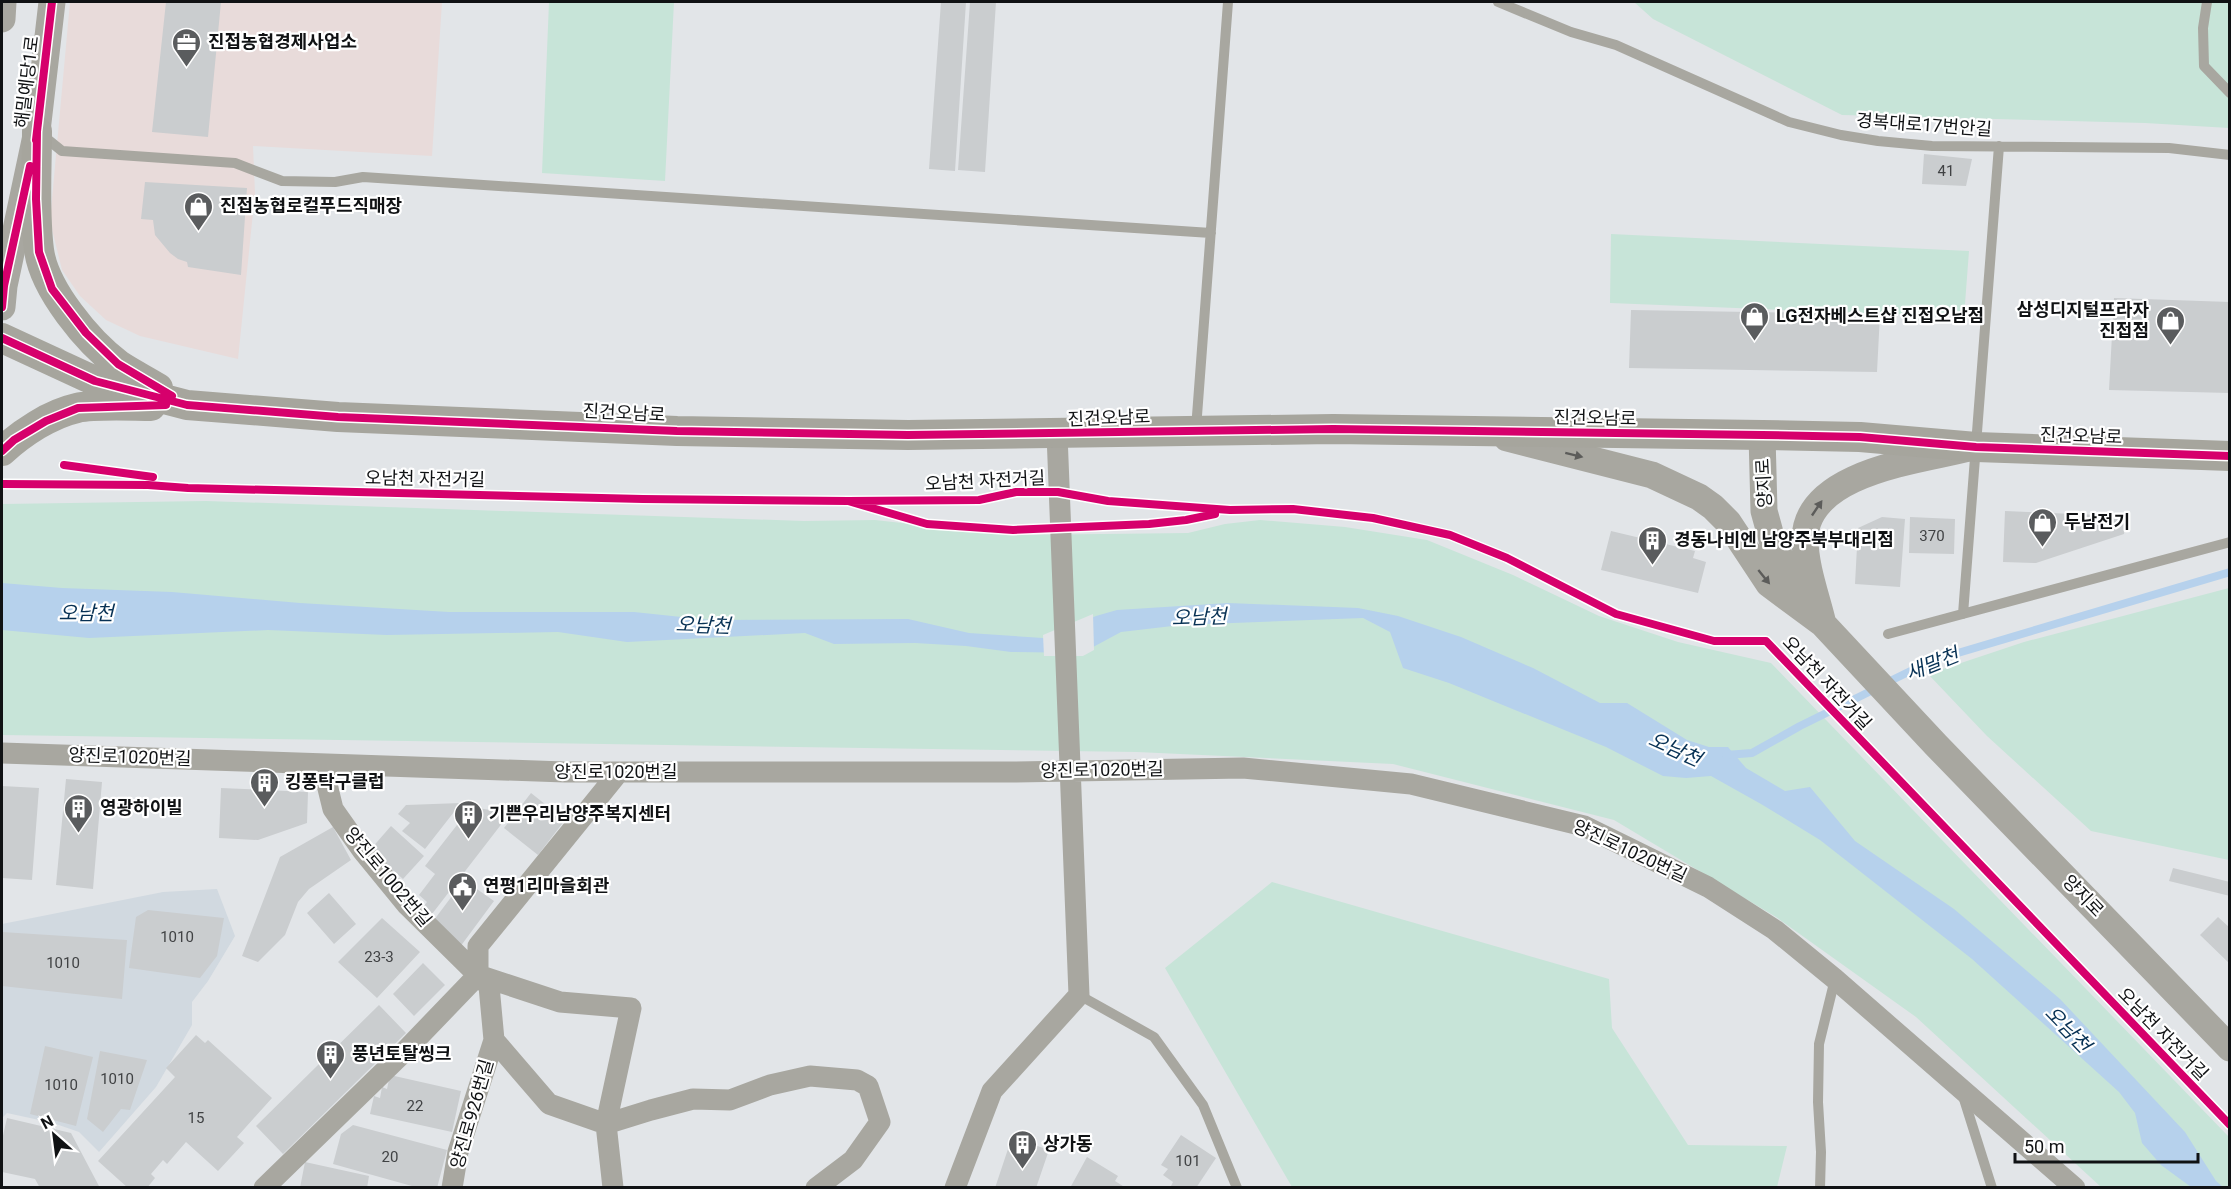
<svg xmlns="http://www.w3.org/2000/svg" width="2231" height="1189" viewBox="0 0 2231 1189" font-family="Roboto,'Noto Sans KR',sans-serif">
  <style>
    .commercial { fill: #e8dbda }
    .built { fill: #d1d9e0 }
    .green { fill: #c7e4d8 }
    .water { fill: #b6d1ec }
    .pier { fill: #e2e5e8 }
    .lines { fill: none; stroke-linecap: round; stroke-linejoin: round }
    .stream { stroke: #b6d1ec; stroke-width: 8 }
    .building { fill: #cacdcf }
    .service { stroke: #a8a7a0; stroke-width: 10 }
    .minor { stroke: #a8a7a0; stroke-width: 21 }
    .tertiary { stroke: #a8a7a0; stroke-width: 27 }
    .secondary { stroke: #a6a59d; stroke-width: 30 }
    .cycleway-casing { stroke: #fff; stroke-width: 11 }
    .cycleway { stroke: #d6006c; stroke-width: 8 }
    .oneway { fill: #5c5c5a }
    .labels { text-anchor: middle; stroke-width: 4.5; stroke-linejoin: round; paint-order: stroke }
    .number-label { font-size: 15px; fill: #404244 }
    .poi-label { font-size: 18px; font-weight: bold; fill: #101214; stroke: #fff; text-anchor: start }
    .street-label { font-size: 18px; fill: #101214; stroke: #fff }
    .water-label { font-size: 20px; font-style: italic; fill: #073154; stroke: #fff }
  </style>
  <rect width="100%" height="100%" fill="#e2e5e8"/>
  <path class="commercial" d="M70,2H442L432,156L253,146L255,193L238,359L140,336L106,320L80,296L62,270L50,221Z"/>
  <path class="built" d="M217,889L235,936L208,981L192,1002V1025L156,1087L99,1152L79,1132L53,1123L7,1113L2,1118V924L163,892Z"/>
  <path class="green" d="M549,2H674L665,181L542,173Z
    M1634,2H2229V128L2145,123L1842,115L1653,19Z
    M1611,234L1969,251L1964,317L1610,303Z
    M206,501L804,521L875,520L1010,535L1188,533L1225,524L1260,520L1345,527L1427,540L1513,575L1599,616L1678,642L1771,663L2229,1137V1187H2101L1916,1017L1776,917L1614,820L1393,764L1137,752L2,735V504Z
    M2229,588V860L2091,831L1987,736L1928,674L2024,642Z
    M1272,882L1609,979L1612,1028L1688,1145L1787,1146L1777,1187H1292L1165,968Z"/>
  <path class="water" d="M2,583L62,588L172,592L300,603L449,612H634L710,620L908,619L969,633L1043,638L1096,616L1117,610L1228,603L1358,608L1398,616L1461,637L1533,668L1600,703H1627L1687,740L1709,747H1728L1746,768L1785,791L1810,787L1855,841L1954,909L2060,999L2185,1132L2216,1181L2223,1187H2191L2161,1165L2142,1143L2135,1113L2119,1092L1972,959L1820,840L1761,804L1711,776L1686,778L1663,776L1606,747L1449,683L1403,668L1390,632L1363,618L1181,625L1121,632L1082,653L1011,652L966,646L915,643L834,644L805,633L627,642L558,632L387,635L268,630L89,638L2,630Z"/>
  <path class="pier" d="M1093,614L1094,650L1083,656H1044L1043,635Z"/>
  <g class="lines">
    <path class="stream" d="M1886,683L1931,661L2230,572
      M1726,755L1752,753L1800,726L1875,689"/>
  </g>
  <path class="building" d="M166,2H221L208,137L152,132Z
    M941,2H966L955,171L929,169Z
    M970,2H996L985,172L958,170Z
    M1924,154L1972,159L1966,186L1922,184Z
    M145,182L247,188L241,275L188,267L187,262L178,259L170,253L155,235L153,220L141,219Z
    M2114,298L2230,302V393L2109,390Z
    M1631,310L1880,314L1877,372L1629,368Z
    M2005,511L2125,516L2124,534L2036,563L2003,562Z
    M1882,517L1905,519L1900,587L1855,584L1858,528Z
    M1910,517L1955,519L1954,554L1909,553Z
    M1611,531L1695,551L1693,558L1706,562L1698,593L1601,570Z
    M66,779L102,782L93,889L56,885Z
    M2,786L39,788L32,880L2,878Z
    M221,788L308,792L307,823L258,840L219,838Z
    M531,793L565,820L538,855L504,828Z
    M461,803L425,849L402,831L410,823L398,814L406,805Z
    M471,807L510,813L432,914L423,907L427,902L419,895L435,874L425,866Z
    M391,826L424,856L403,879L370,850Z
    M333,827L351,860L309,889L298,902L285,935L258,962L242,956L280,857Z
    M2173,868L2230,882V896L2169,881Z
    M464,880L494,901L460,947L431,924Z
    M329,893L356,924L334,944L307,913Z
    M148,910L224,918L217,956L200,978L129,968L136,917Z
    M2218,917L2230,928V964L2200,935Z
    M382,918L420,952L377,998L338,962Z
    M2,932L127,940L122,999L2,986Z
    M423,963L445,985L414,1016L393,994Z
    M379,1005L406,1033L283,1154L256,1126Z
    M196,1035L205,1043L208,1040L272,1098L237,1137L244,1143L218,1171L186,1142L167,1164L163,1160L151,1174L155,1178L147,1188H128L98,1161L175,1077L166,1068Z
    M45,1046L93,1057L76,1126L30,1114Z
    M100,1051L147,1060L130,1110L121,1109L103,1132L87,1119Z
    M390,1075L461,1091L452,1132L370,1114L374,1096L380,1098L382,1087L387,1089Z
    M7,1118L71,1133L100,1188H40L35,1179L2,1172V1140Z
    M353,1125L447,1150L437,1188H419L333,1164L341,1134Z
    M1181,1135L1216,1158L1196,1188H1170L1173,1182L1163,1175L1168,1169L1161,1165Z
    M1012,1137L1049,1150L1036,1188H995Z
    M1087,1157L1118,1176L1115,1181L1126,1188H1070Z
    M305,1162L369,1176L367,1188H300Z"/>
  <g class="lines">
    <path class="service" d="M1498,2L1571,32L1616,45L1789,122L1841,135L1878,141L1932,146L2169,148L2230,155
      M2207,2L2203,28L2204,66L2230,93
      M41,134L62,151L235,163L282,181L335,182L363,177L1211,233
      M1196,429L1228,2
      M1963,614L1999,146
      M1888,634L2230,542
      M1079,995L1154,1037L1203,1105L1237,1188
      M1963,1096L1992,1188
      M1820,1188L1821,1152L1818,1102L1819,1044L1835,979"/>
    <path class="minor" d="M2,753L565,772H1015L1243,768L1411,784L1584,826L1708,887L1775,930L1835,979L2075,1188
      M322,764L333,809L362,850L407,905L489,986L494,1040L458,1152L452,1188
      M478,975L560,1002L631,1008L606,1124L651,1110L693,1099L730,1100L770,1085L810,1076L857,1080L868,1086L880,1122L853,1160L816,1188
      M494,1040L549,1104L606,1124L613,1188
      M264,1188L403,1053L478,975V946L619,772
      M955,1188L992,1091L1079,995L1057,434"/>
    <path class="tertiary" d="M2,19L3,2
      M2,307L4,286L37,131L52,2
      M1762,435L1764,511L1772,540L1791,580L1807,606
      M1507,438L1652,475L1699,497L1713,507L1728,522L1769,584L1823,624L1936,745L2230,1048
      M1823,624C1817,598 1805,567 1805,539C1806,473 1916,461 1965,449"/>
    <path class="secondary" d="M37,131C37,170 34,211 39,250C44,289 88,342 119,365C131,373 145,380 158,388
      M2,338L95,381L187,405L338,417L677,431L908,435L1333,429L1762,435L1860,437L1976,447L2230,456
      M2,451C22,433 50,414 77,408C94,404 132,406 151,406"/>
    <defs>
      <path id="cycleway" d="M37,131L36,199L39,252L52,289L86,333L118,364L172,396
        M36,140L52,2
        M2,307L4,286L30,166
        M2,338L95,381L187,405L338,417L677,431L908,435L1333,429L1762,435L1860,437L1976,447L2230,456
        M2,451L14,440L46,421L78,408L166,405
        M64,465L153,477
        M2,484L148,485L188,488L643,499L848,501L927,524L1013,530L1149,524L1186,520L1215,514
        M848,501L979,500L1016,492H1058L1108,501L1230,510L1293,509L1373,518L1450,535L1507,558L1616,614L1714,641H1766L2230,1125"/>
    </defs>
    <use href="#cycleway" class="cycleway-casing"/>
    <use href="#cycleway" class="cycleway"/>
  </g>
  <defs><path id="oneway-solid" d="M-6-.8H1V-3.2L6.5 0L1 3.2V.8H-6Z" transform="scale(1.5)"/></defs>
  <g class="oneway">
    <use href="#oneway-solid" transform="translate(1574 455) rotate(14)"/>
    <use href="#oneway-solid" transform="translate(1817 508) rotate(-56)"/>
    <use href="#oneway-solid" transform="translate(1764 577) rotate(51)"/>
  </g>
  <defs>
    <symbol id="office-pin" viewBox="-11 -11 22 30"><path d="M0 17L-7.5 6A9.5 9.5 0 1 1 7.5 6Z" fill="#5a5c5e" stroke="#fff"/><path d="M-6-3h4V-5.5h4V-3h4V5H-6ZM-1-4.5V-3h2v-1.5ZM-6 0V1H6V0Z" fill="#fff"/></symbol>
    <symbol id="shop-pin" viewBox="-11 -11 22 30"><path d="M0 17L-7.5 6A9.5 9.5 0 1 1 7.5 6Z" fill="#5a5c5e" stroke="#fff"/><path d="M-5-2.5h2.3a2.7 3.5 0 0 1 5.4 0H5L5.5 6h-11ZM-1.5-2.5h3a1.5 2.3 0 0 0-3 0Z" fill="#fff"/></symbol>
    <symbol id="building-pin" viewBox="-11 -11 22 30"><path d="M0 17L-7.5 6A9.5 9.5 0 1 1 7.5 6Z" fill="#5a5c5e" stroke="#fff"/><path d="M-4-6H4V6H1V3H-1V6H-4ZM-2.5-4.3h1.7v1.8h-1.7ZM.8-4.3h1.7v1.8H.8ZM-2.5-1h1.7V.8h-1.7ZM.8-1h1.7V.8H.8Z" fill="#fff"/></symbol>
    <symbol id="civic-pin" viewBox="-11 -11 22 30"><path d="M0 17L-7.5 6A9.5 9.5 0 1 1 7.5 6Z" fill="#5a5c5e" stroke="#fff"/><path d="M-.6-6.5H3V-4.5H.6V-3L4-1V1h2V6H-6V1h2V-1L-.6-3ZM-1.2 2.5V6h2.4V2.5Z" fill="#fff"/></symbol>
  </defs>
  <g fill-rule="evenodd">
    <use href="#office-pin" x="170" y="26" width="33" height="45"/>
    <use href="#shop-pin" x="182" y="190" width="33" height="45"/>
    <use href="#shop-pin" x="1738" y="300" width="33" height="45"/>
    <use href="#shop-pin" x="2154" y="304" width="33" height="45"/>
    <use href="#shop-pin" x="2026" y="506" width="33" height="45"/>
    <use href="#building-pin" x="1636" y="524" width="33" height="45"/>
    <use href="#building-pin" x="248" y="766" width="33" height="45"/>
    <use href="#building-pin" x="62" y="792" width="33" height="45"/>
    <use href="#building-pin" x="452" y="798" width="33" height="45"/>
    <use href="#civic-pin" x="446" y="870" width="33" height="45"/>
    <use href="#building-pin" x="314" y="1038" width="33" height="45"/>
    <use href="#building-pin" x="1006" y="1128" width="33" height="45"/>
  </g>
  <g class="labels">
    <g class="number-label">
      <text x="1946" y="176">41</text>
      <text x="1932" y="541">370</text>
      <text x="177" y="942">1010</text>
      <text x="379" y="962">23-3</text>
      <text x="63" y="968">1010</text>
      <text x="117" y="1084">1010</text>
      <text x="61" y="1090">1010</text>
      <text x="415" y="1111">22</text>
      <text x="196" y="1123">15</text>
      <text x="390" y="1162">20</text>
      <text x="1188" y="1166">101</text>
    </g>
    <g class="poi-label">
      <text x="208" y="48">진접농협경제사업소</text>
      <text x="220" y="212">진접농협로컬푸드직매장</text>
      <text x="2149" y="316" text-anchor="end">삼성디지털프라자<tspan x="2149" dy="21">진접점</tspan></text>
      <text x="1776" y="322">LG전자베스트샵 진접오남점</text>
      <text x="2064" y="528">두남전기</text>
      <text x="1674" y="546">경동나비엔 남양주북부대리점</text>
      <text x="285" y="788">킹퐁탁구클럽</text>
      <text x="100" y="814">영광하이빌</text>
      <text x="489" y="820">기쁜우리남양주복지센터</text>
      <text x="483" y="892">연평1리마을회관</text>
      <text x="352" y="1060">풍년토탈씽크</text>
      <text x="1043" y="1150">상가동</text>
    </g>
    <g class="street-label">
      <text transform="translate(27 82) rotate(-83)" y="6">해밀예당1로</text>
      <text transform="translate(1924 125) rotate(4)" y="6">경복대로17번안길</text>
      <text transform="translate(624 413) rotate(3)" y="6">진건오남로</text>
      <text transform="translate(1109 418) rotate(-2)" y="6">진건오남로</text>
      <text transform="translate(1595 418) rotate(1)" y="6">진건오남로</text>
      <text transform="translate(2081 436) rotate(2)" y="6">진건오남로</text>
      <text transform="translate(425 479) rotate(1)" y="6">오남천 자전거길</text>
      <text transform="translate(985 481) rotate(-3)" y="6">오남천 자전거길</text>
      <text transform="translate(1764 483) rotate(-93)" y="6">양지로</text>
      <text transform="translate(1827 683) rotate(47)" y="6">오남천 자전거길</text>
      <text transform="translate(130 757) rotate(2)" y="6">양진로1020번길</text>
      <text transform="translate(1102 770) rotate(-1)" y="6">양진로1020번길</text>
      <text x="616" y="778">양진로1020번길</text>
      <text transform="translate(1630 851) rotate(25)" y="6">양진로1020번길</text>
      <text transform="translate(388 877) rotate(50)" y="6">양진로1002번길</text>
      <text transform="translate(2083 896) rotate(46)" y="6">양지로</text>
      <text transform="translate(2163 1034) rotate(46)" y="6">오남천 자전거길</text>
      <text transform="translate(472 1114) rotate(-74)" y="6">양진로926번길</text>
    </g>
    <g class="water-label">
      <text x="86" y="620">오남천</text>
      <text transform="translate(1199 617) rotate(-2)" y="7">오남천</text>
      <text transform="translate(703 625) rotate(2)" y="7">오남천</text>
      <text transform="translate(1932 664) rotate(-22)" y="7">새말천</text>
      <text transform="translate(1675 749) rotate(24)" y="7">오남천</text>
      <text transform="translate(2068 1029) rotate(46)" y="7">오남천</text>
    </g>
  </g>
  <rect width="2231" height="1189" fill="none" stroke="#101214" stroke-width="6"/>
  <g transform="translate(54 1135) rotate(332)" stroke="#ffffff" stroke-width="4.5" paint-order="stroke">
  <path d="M0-4.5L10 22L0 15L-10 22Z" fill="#101214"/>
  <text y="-9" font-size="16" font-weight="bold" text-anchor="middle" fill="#101214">N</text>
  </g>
  <path d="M2015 1153v9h183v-9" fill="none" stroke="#101214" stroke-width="3"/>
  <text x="2024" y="1153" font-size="18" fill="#101214" stroke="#ffffff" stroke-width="4.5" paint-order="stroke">50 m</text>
</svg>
